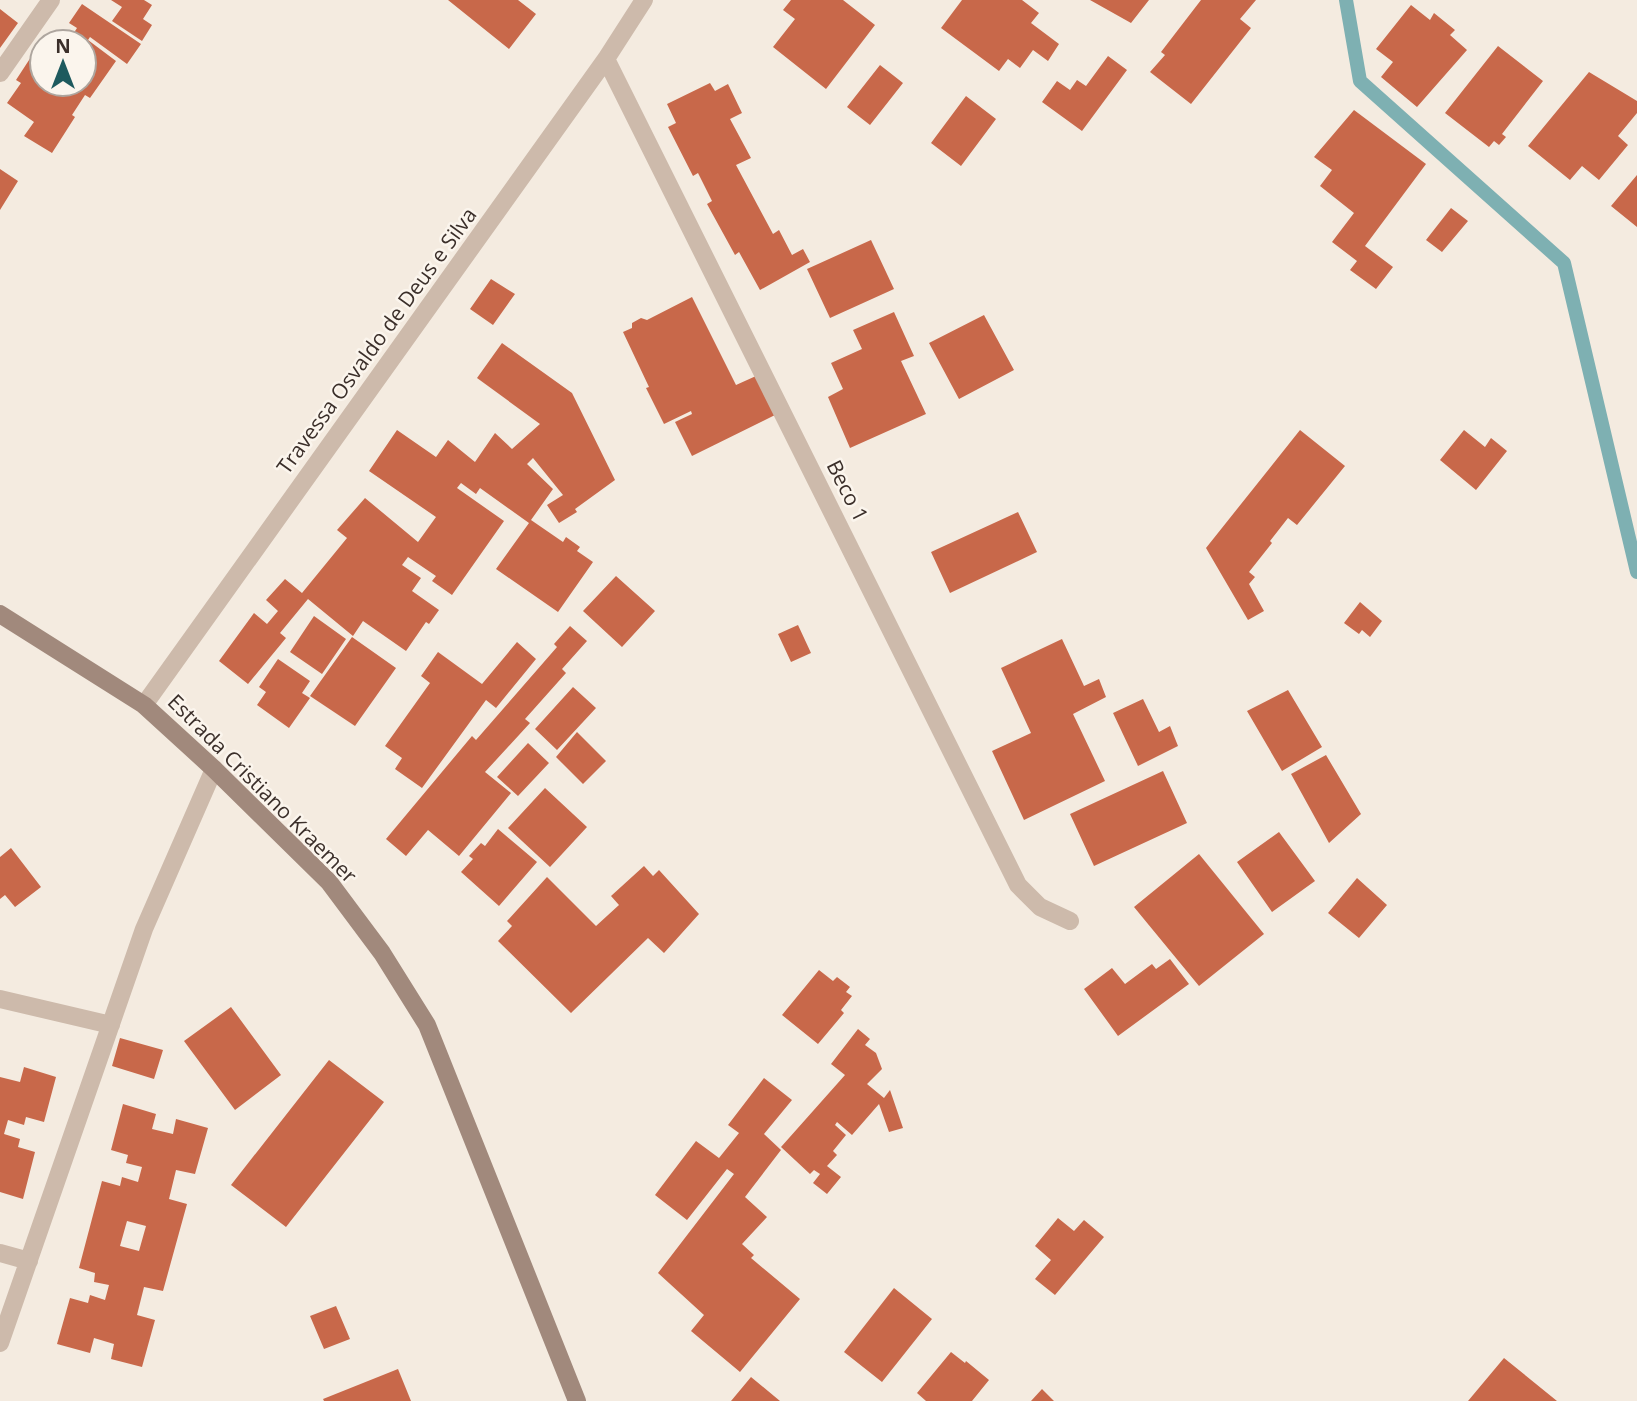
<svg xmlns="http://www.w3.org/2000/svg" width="1637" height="1401" viewBox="0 0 1637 1401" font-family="'Open Sans',sans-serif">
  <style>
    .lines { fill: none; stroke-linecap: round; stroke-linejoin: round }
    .stream { stroke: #7eb0b2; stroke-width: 14 }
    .building { fill: #c8684a; fill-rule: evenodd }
    .street { stroke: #cdbaab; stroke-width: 18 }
    .secondary { stroke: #a1897c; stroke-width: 18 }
    .labels { text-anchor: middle; stroke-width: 5; stroke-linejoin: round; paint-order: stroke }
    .street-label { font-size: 21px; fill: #3b2f2a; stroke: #fbf5ed }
  </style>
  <rect width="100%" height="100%" fill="#f4ebe0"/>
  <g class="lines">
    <path class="stream" d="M1346,0L1360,81L1564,263L1637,572"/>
  </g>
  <path class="building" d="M111,0H144L152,5L143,19L152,25L142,41L112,21L122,7Z
    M448,0H518L536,14L509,49Z
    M791,0H843L875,25L826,89L773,47L795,19L783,10Z
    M962,0H1022L1039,13L1031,23L1059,44L1048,61L1033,50L1020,68L1008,59L999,71L941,28Z
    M1090,0H1149L1131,23Z
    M1201,0H1256L1240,19L1251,28L1191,104L1150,72L1165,55L1161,52Z
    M82,4L141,44L127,64L90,37L88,40L116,61L90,98L85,95L72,115L75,117L52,153L24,136L34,122L7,103L21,83L16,80L31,57L42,64V84H84V42H68L77,28L69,23Z
    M1411,5L1430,20L1434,13L1455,30L1450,35L1467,50L1417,107L1381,77L1393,62L1376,49Z
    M0,9L18,23L0,48Z
    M1498,46L1543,81L1502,134L1506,137L1499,145L1494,141L1489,147L1445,113Z
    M1108,56L1127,70L1082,131L1042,102L1057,81L1070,90L1077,80L1086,86Z
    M880,65L903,83L870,125L847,107Z
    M1589,72L1637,101V113L1618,136L1628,145L1599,180L1582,166L1570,180L1528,146Z
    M710,83L715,91L728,84L742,113L730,119L751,158L736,165L773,234L779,230L792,255L803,249L810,262L760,290L739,252L735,255L707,204L712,201L698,173L693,176L668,127L676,123L667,104Z
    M966,96L996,119L961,166L931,143Z
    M1354,110L1426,164L1365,246L1393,267L1376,289L1350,270L1357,261L1332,242L1354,213L1320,186L1332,170L1314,157Z
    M0,169L18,181L0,210Z
    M1637,175V227L1611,206Z
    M1451,208L1468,221L1442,252L1426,240Z
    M871,240L894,289L830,318L807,269Z
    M491,279L515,294L493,325L470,309Z
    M692,297L736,385L756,376L775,415L692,456L675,422L692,414L691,411L664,424L646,388L649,387L623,332L632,328V323L641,318L647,320Z
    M894,312L914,356L901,361L926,414L850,448L828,397L843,389L831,363L862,349L853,330Z
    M984,315L1014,370L959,399L929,343Z
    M502,343L572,393L615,480L575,509L577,512L559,523L547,505L563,495L533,458L527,464L553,489L531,520L563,542L566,537L580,547L577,551L593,562L558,612L496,569L529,523L480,488L476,494L461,483L457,488L504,521L452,595L432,581L436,576L408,557L402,565L421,578L412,591L439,610L429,624L426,622L406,651L363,621L353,636L308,599L280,633L286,638L248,684L219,661L254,613L267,624L278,611L266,600L285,579L302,593L347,538L337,530L365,498L418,542L436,517L369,471L397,430L436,457L448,440L475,462L495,433L512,449L540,424L477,378Z
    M1300,430L1345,466L1297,525L1288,518L1270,541L1272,543L1249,572L1255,577L1249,584L1264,611L1248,620L1206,548Z
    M1464,430L1485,447L1491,438L1507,451L1476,490L1440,460Z
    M1018,512L1037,552L950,593L931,552Z
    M616,576L655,611L622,647L583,611Z
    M1360,602L1382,621L1370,637L1362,630L1359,634L1344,623Z
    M314,616L346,639L322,674L290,652Z
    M798,625L811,653L791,662L778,634Z
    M570,626L587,641L562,669L566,673L525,719L530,723L485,772L511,793L459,856L428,830L406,856L386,839L472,736L476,740L557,647L554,644Z
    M352,637L396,668L355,726L310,696Z
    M1062,639L1084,686L1099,679L1106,697L1073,714L1105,781L1024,820L992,751L1031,733L1001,668Z
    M517,642L536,659L496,708L486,700L422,788L395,769L402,758L385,746L430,683L421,676L438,652L482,684Z
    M278,659L310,681L302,693L310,698L289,728L257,705L266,692L259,687Z
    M573,687L596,708L557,750L535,729Z
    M1288,690L1322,747L1282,771L1247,711Z
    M1143,699L1159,732L1170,726L1178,746L1138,766L1113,713Z
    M577,732L606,761L583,784L556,757Z
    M528,743L549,763L518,796L497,777Z
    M1326,755L1361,814L1329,843L1291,774Z
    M1163,771L1187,823L1094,866L1070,814Z
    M545,788L587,827L550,867L508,828Z
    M498,829L537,862L499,906L461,872L473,859L469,856L481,843L485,846Z
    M1279,832L1315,881L1272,912L1237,862Z
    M11,848L41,887L15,907L5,895L0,899V857Z
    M1199,854L1264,934L1199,986L1134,907Z
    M644,866L653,876L659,870L699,914L664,953L648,938L571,1013L498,941L512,926L507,921L547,877L596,926L619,905L611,896Z
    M1357,878L1387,905L1359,938L1328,913Z
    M1170,959L1189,984L1118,1036L1084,989L1112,968L1125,984L1152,964L1156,969Z
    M819,970L833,981L837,977L850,987L846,992L852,996L841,1010L844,1013L818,1044L782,1015Z
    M231,1007L281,1075L235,1110L184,1041Z
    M858,1029L870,1039L865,1045L876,1053L882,1069L867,1084L884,1098L890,1090L903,1128L889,1132L879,1104L852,1135L837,1122L835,1125L846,1135L833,1151L837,1155L827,1166L841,1177L827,1194L813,1183L820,1174L814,1170L810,1174L781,1147L845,1075L831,1064Z
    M120,1038L163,1050L154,1079L112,1066Z
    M329,1060L384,1102L286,1227L231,1185Z
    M24,1067L56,1077L44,1122L26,1117L24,1125L8,1120L4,1134L20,1139L18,1147L35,1152L23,1199L0,1192V1077L20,1082Z
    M764,1078L792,1100L764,1134L781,1150L745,1197L767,1217L742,1244L754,1255L751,1258L800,1299L740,1372L691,1331L704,1315L658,1273L734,1174L727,1169L687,1220L655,1195L696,1141L719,1158L739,1133L728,1125Z
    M123,1104L156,1114L152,1129L173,1134L176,1119L208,1128L195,1174L176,1170L169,1199L187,1204L163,1291L144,1287L137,1315L155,1320L142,1367L111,1359L114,1344L94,1338L90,1353L57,1344L70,1298L88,1303L90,1295L105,1300L109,1285L94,1282L95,1273L79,1268L102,1181L120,1186L122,1177L138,1182L142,1167L126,1163L128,1155L111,1150ZM127,1221L146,1226L139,1251L120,1246Z
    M1058,1218L1074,1231L1084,1220L1104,1237L1055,1295L1035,1279L1051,1260L1035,1246Z
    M894,1288L932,1319L882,1382L844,1352Z
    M336,1306L350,1339L324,1349L310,1316Z
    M951,1352L965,1363L966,1361L989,1380L972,1401H926L917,1393Z
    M1504,1358L1557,1401H1468Z
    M398,1369L411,1401H324L323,1399Z
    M751,1377L780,1401H731Z
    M1042,1389L1054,1401H1031Z"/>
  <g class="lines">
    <path class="street" d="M606,59L1018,885L1040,907L1070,921
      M0,73L51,0
      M144,705L606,59L644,0
      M0,999L111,1025
      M0,1253L29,1261
      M0,1343L144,929L214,769"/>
    <path class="secondary" d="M0,614L144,705L214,769L329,882L382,953L427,1025L577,1401"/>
  </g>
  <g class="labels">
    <g class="street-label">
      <text transform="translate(377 341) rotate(-54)" y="7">Travessa Osvaldo de Deus e Silva</text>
      <text transform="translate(847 491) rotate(63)" y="7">Beco 1</text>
      <text transform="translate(262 789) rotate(45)" y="7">Estrada Cristiano Kraemer</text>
    </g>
  </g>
  <g transform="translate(63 63)"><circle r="33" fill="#fbf5ed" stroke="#aea69f" stroke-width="2"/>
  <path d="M0-5L12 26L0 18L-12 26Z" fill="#1e5a5e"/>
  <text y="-10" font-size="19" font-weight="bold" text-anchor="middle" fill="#3b2f2a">N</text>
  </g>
</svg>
